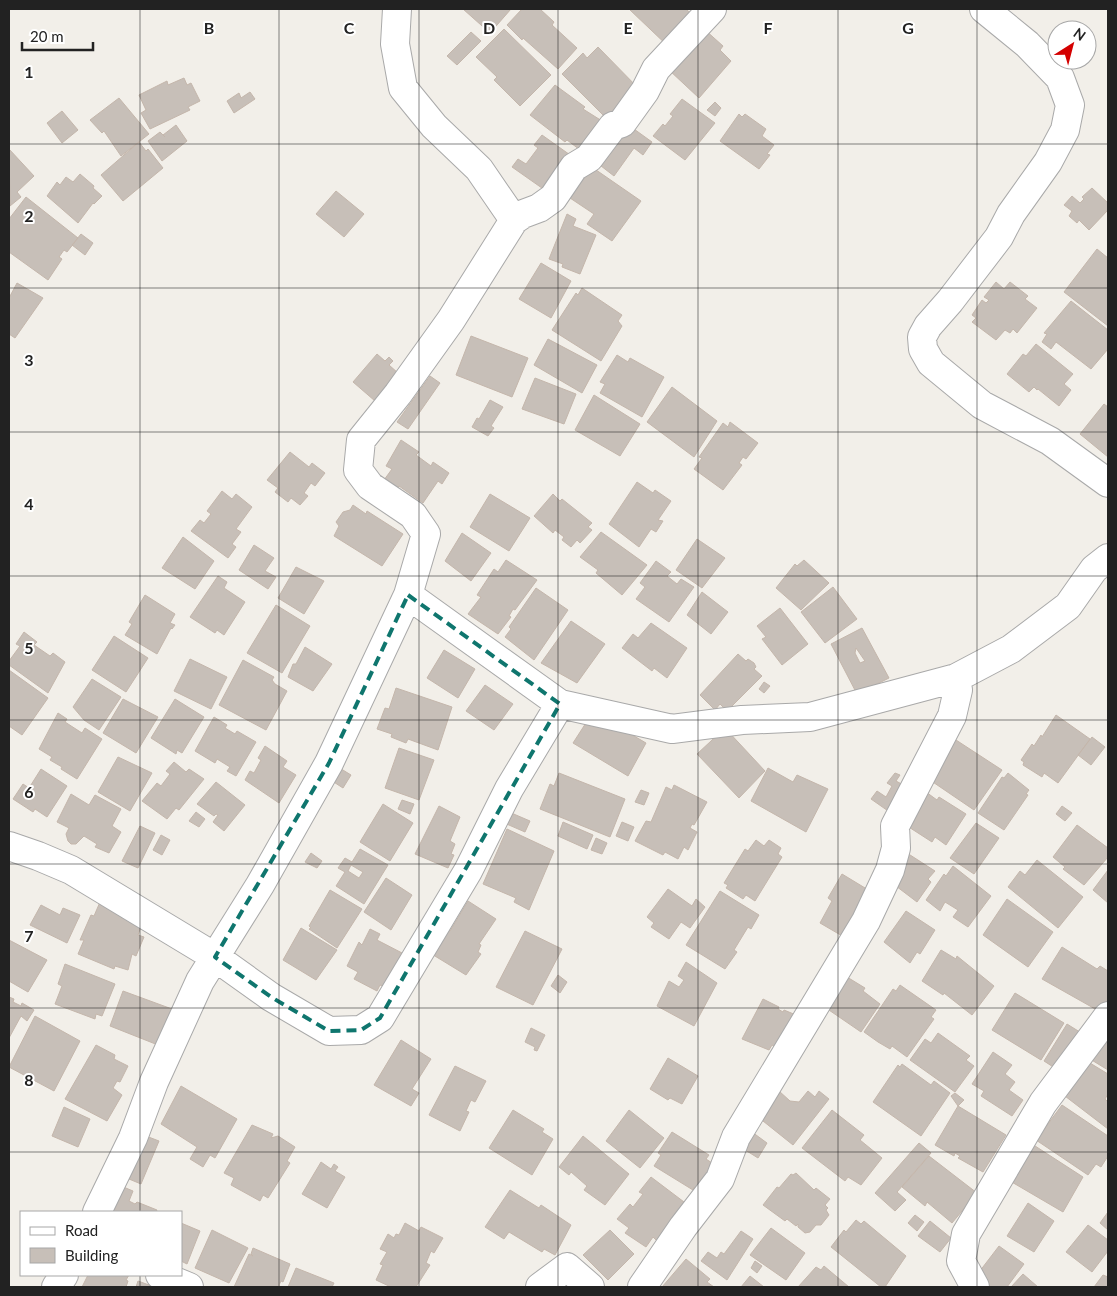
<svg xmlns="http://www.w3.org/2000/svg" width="1117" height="1296" viewBox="0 0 1117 1296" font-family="Lato,sans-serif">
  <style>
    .building { fill: #c7bfb8; stroke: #c4b6ab; fill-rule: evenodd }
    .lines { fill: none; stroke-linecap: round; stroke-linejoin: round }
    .minor-casing { stroke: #a9a9a9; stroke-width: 30 }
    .minor { stroke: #fff; stroke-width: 28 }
    .marked { fill: none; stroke: #0f766e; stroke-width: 4; stroke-dasharray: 10 6; stroke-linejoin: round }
    .grid { fill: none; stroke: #222; stroke-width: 1; stroke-opacity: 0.55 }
    .grid-label { font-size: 16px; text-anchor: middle; font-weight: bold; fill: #222; stroke: #fff; stroke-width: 4; stroke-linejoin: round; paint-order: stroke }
  </style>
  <rect width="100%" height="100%" fill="#f2efe9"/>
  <path class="building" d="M463,9H511L490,33Z
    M522,9H540L554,22L552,25L577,48L558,69L523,38L522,40L507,25Z
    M629,9H686L698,20L671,49Z
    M504,29L551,75L520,106L494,80L497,77L476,57Z
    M704,29L723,46L720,50L731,61L699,98L669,70Z
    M471,32L481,41L457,65L447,56Z
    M598,47L642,92L611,123L562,74L583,53L587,58Z
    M184,78L187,85L191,83L200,101L188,107L190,110L150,129L141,113L146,110L139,95L167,81L168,85Z
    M555,85L585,107L583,109L610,126L588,156L567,140L565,142L530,115Z
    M250,92L255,99L234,113L227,101L239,93L241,98Z
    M119,98L149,134L121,156L104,131L102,133L90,120Z
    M682,99L715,123L685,160L653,136L663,124L665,126L673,116L670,114Z
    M715,102L721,108L715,116L707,110Z
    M62,111L78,130L62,143L47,123Z
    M739,114L742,117L745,114L766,129L762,136L774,145L767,154L770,155L759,169L720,141Z
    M627,124L652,142L643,155L634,148L614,176L592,159Z
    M176,125L187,141L162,161L148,141L160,132L165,137L163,135Z
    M542,135L573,157L549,193L512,167L518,159L526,164L538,148L534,145Z
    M139,142L146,151L148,149L163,168L123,201L101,175Z
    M9,149L34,176L17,192L21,197L10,206Z
    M586,163L641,201L612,241L587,224L594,214L564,194Z
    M80,174L94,186L93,188L102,196L94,204L93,203L78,223L47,196L57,182L60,185L66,177L73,182Z
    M1092,188L1108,203V210L1089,230L1079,220L1077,223L1069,216L1072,211L1064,205L1072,196L1080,203L1084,199L1082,197Z
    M336,191L364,214L344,237L316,214Z
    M26,197L78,238L67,252L64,250L59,257L62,259L48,280L9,252V219Z
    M567,214L576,219L573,226L596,235L580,274L562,267L563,264L549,259Z
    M81,234L93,243L85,255L72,245Z
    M1097,249L1108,258V326L1064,292Z
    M541,263L571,281L551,318L519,299Z
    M996,282L1004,289L1010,282L1028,296L1025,299L1037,308L1017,333L1013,329L1010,333L1005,330L996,340L972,322L976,318L972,315L982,300L986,303L989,300L984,297Z
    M17,283L43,298L15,338L9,334V298Z
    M582,288L622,315L618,321L622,326L601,361L552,330L576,293L578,295Z
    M1071,301L1108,330V349L1091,369L1056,342L1051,349L1042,342L1047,334L1044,333Z
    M471,336L528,358L512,397L456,375Z
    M548,339L597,365L582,393L534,365Z
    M1036,344L1073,374L1064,384L1071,390L1059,406L1038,389L1037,390L1034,387L1029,392L1007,374L1023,354L1026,356Z
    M377,354L385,361L389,357L393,361L389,365L398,373L375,401L353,382Z
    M617,355L628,362L630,358L664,377L642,417L600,393L605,384L600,382Z
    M430,376L440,383L408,429L397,422Z
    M535,378L576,394L564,424L522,409Z
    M672,387L717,421L694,457L647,422Z
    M594,395L640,424L620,456L575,430Z
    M490,400L503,407L491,426L494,428L488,436L472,427L477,418L479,419Z
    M1104,404L1108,407V457L1080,434Z
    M730,422L758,443L746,459L743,457L739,463L742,465L723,490L694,469L702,458L699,457L723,423L728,427Z
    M401,440L419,452L416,455L431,466L433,462L449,473L442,484L438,481L423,503L399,486L397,489L384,480L392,469L386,466Z
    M290,452L309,467L312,463L325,473L315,486L311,483L304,493L308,496L300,505L291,498L288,502L275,492L278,488L267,480Z
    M637,482L653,493L655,490L671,501L658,520L663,521L656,532L651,529L639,547L609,524Z
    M222,491L232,499L236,494L252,507L236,529L241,532L232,544L236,547L228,558L191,531L200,520L204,523L211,514L207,511Z
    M490,494L530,518L509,551L470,527Z
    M553,494L560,501L562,499L592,523L588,527L592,530L580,543L577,540L571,547L562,540L564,537L555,530L553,533L534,516Z
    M353,505L366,514L367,511L403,534L382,566L334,536L339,526L336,522L343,512L350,510Z
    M601,532L647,565L622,595L596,573L598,570L580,557Z
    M462,533L491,553L471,581L445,561Z
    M183,537L214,561L195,589L162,568Z
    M697,539L725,558L702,588L676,570Z
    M254,545L274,558L265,571L276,577L268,589L239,570Z
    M506,560L537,580L515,610L513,609L509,616L511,617L498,634L468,614L481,597L477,595L494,569L498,572Z
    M804,560L829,583L801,610L776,588L795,564L797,566Z
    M656,561L671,572L667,576L677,584L681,579L694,587L669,622L636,599L645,587L640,583Z
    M296,567L324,581L304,614L278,598Z
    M218,576L227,582L224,588L245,602L224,635L217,630L215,633L190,617Z
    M833,587L857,619L825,643L801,612Z
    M536,588L568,610L534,660L505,637L511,629L509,627Z
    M702,592L728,612L711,634L687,615Z
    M145,595L175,614L170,623L175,625L172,629L171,628L157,654L125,635L132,624L129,622Z
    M276,605L310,626L282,673L247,653Z
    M780,608L808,644L782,665L762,639L766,637L757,626Z
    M571,621L605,644L577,683L541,663Z
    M651,623L687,648L667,678L654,668L652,671L622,648L633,634L638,638Z
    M862,628L889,678L857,694L831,644ZM856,648L865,661L860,663L855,653Z
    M24,632L37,642L34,645L50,656L53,653L65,662L48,693L9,665V661L20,646L16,644Z
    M114,636L148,658L126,692L92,670Z
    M305,647L332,664L313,691L288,677L293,664H296Z
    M444,650L475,669L458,698L427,678Z
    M738,654L746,661L748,659L754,663L756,667L754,669L762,676L727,711L720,704L715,710L700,695Z
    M190,659L227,677L211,709L174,691Z
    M243,660L274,677L272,680L275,684L287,691L266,730L219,705Z
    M9,670L48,698L22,735L9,726Z
    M92,679L121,697L99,730L84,720L73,707Z
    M764,682L770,686L764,693L759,689Z
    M485,685L513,704L494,730L466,711Z
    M396,688L452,707L438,750L408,739L406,743L391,737L392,734L377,729L385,708L389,709Z
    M123,699L158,717L136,753L103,733Z
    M175,699L204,717L182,753L177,750L176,754L151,738Z
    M593,712L646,743L628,776L573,743Z
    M58,713L67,719L65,722L82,733L85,728L102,739L77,779L61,769L62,767L50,760L52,757L39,749Z
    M1056,715L1090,739L1058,783L1044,773L1042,777L1023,765L1024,762L1021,760L1032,744L1034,746L1041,735L1042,737Z
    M214,717L227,725L225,728L235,734L237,731L256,742L236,776L227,771L230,767L217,759L215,763L195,751Z
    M725,728L765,771L739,798L697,754Z
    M1092,737L1105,747L1091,765L1078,755Z
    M956,740L1002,770L974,810L924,776L949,745Z
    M265,746L287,761L283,767L296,775L279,803L245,780L250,771L254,773L261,760L258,758Z
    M399,748L434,760L419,800L385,788Z
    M118,757L152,773L130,811L98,792Z
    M174,762L186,772L189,769L204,779L179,810L176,808L167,819L142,801L157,783L161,786L170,774L166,771Z
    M338,767L351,775L343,788L326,777Z
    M768,768L793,782L797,775L828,789L806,832L751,801Z
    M41,769L67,786L47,817L35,809L33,812L13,799L23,784L29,788Z
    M559,773L625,799L610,837L540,809L550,784L554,786Z
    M895,773L900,775L896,781L907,787L891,813L871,799L877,791L886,797L892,786L887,783Z
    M1008,773L1029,790L1026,794L1028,795L1004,830L978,813L1002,777L1004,778Z
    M216,782L245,805L224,831L213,822L218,815L216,814L214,816L197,804Z
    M674,785L707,802L694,825L692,824L690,828L697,832L688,850L684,847L678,859L665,852L663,855L635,841L646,821L651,822L666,787L672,790Z
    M641,790L649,793L644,805L635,802Z
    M926,792L937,800L939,797L966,814L946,845L935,837L932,842L901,822Z
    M71,794L89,805L95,795L121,809L112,826L121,832L109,853L95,847L97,844L84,836L76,844H71L68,841L66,834L69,828L57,822Z
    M402,800L414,804L410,814L398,809Z
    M383,804L413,823L390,861L360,842Z
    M439,806L460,817L450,841L455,844L451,854L454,855L448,868L415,854Z
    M1062,806L1072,813L1065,821L1056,814Z
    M196,812L205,819L199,827L189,821Z
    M509,812L530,821L525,832L502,822Z
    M563,822L593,835L587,849L558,836Z
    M622,822L634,827L628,841L616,836Z
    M976,823L999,838L974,874L950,858Z
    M1077,825L1108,848V857L1084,885L1063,869L1065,867L1053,857Z
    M140,826L155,833L138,868L122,861Z
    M507,829L554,851L529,910L514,902L516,898L483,884Z
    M161,835L170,840L162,855L153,850Z
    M596,838L607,843L602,854L591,850Z
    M756,840L764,846L769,840L781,848L778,854L782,857L755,901L746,895L743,899L726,888L728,885L724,883L745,849L748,851Z
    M360,849L388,865L364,904L336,886L345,872L338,868L345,858L352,862ZM351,865L363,872L359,878L348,871Z
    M311,853L322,861L317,868L305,862Z
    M907,853L935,871L928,879L931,882L917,902L892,883Z
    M1037,860L1083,897L1058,928L1008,887L1020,871L1025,875Z
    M953,866L991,896L968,927L953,917L958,910L945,902L940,911L926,900L944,874L946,876Z
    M1108,870V903L1093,890Z
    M842,874L870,891L844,937L820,923L832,901L828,898Z
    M386,878L412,895L391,930L364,912Z
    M668,889L692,906L696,899L705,907L690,928L681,922L669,939L651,927L654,923L647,917Z
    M330,890L362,909L337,948L309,929L311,928L309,926Z
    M720,891L759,915L751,929L748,927L734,950L737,952L725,969L686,945Z
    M1007,899L1053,932L1028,967L983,935Z
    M468,901L496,919L479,944L481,945L478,952L481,954L466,975L430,953L447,929L450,931Z
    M100,902L144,918L138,935L144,937L136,956L132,954L128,970L115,966L114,969L78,954L84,940H80L91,915L94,916Z
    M41,905L60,915L63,908L80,915L67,943L30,925Z
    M906,911L935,930L920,954L917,952L910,963L884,942Z
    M301,928L337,950L316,980L283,960Z
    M370,929L380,934L377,940L404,954L387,988L380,985L377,991L354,979L358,972L347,966L359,942L362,945Z
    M525,931L562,949L533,1005L496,987Z
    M9,940L47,960L28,992L9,981Z
    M1062,947L1097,969L1100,966L1108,971V1003L1097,1010L1042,979Z
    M941,950L956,959L957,956L994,986L972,1015L944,993L943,995L922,981Z
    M686,962L717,983L694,1026L657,1006L669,981L679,987L684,980L678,976Z
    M65,964L115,984L102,1016L96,1014L95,1019L55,1004L62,986L58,984Z
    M558,975L567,982L560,993L551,986Z
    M847,977L865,988L863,991L880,1004L861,1032L826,1008Z
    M900,985L936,1010L931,1017L934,1019L907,1057L892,1046L890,1049L878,1042L864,1032L893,989L896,991Z
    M123,991L172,1009L158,1045L110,1026Z
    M1015,993L1064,1023L1041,1060L992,1030Z
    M9,997L14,999L13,1002L21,1006L22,1003L34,1010L27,1021L21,1016L9,1038Z
    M763,999L779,1007L778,1009L783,1012L784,1010L796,1015L781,1050L772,1045L769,1050L742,1039Z
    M35,1016L80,1041L54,1091L9,1067Z
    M1067,1024L1083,1034L1061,1072L1044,1061Z
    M531,1028L545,1035L537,1051L534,1050L535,1047L525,1042Z
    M1108,1030V1070L1090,1059Z
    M938,1033L970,1056L966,1060L974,1066L955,1092L910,1060L925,1039L931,1043Z
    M401,1040L431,1059L412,1089L419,1093L411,1106L374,1085Z
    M96,1045L115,1055L114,1059L128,1066L120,1082L117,1081L113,1088L122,1095L107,1121L65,1099Z
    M993,1052L1012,1065L1005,1074L1015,1082L1009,1090L1023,1100L1012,1116L981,1096L984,1091L972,1084Z
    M668,1058L698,1076L682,1104L670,1098L668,1100L650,1089Z
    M1085,1060L1108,1074V1094L1105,1099L1108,1102V1129L1061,1093Z
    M902,1064L931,1085L934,1081L950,1093L921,1136L873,1102L898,1065L900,1067Z
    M455,1066L486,1081L475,1102L471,1100L466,1111L469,1112L460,1131L429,1115Z
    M181,1086L237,1119L215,1158L210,1155L203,1167L190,1159L197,1147L161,1124Z
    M779,1091L790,1101L799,1102L808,1091L815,1097L819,1091L829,1099L793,1145L758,1117Z
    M955,1093L964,1100L958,1106L951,1096Z
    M1062,1105L1108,1136V1156L1101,1167L1096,1164L1088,1175L1036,1140Z
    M958,1106L1006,1135L983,1172L958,1158L960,1156L955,1153L954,1156L935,1145Z
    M64,1107L90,1119L78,1147L52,1136Z
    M513,1110L544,1129L542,1132L553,1139L532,1175L489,1148Z
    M629,1110L664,1138L640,1168L606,1141Z
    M832,1110L864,1135L860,1140L882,1158L861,1185L848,1177L845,1181L802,1148Z
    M252,1125L273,1134L271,1138L278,1136L295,1147L287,1161L290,1163L268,1198L263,1195L260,1201L231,1185L234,1178L224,1173Z
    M672,1132L709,1155L706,1159L721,1169L704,1193L694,1187L693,1190L654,1166L661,1155L658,1153Z
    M752,1132L767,1143L758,1158L742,1148Z
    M146,1136L159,1141L141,1184L129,1179Z
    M583,1136L629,1174L605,1205L584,1190L587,1186L571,1172L569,1175L559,1167Z
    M919,1143L931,1153L897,1192L906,1200L895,1211L875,1193Z
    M1032,1144L1083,1177L1063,1212L1010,1181Z
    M929,1156L977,1193L952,1223L927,1202L925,1206L902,1187Z
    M321,1162L331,1169L334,1164L338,1167L335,1171L345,1177L327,1208L302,1194Z
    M796,1173L814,1190L816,1188L830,1199L825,1205L828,1208L826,1210L829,1215L821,1225H816L810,1232L805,1233L798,1227V1224L796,1226L787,1219L785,1221L763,1205L777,1187L779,1188L791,1174L793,1175Z
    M651,1177L688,1205L658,1242L653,1237L646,1247L625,1233L629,1228L617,1219L630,1204L633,1207L643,1194L639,1192Z
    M121,1186L133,1191L129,1201L135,1204L137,1202L157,1210L156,1212H113Z
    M510,1190L539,1208L541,1205L571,1225L555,1255L544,1249L542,1252L509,1232L504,1239L485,1227Z
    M1028,1203L1054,1221L1034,1252L1007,1236Z
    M1108,1212V1230L1100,1223Z
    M915,1215L924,1222L917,1231L908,1223Z
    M856,1220L861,1224L864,1221L906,1256L885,1287H881L831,1247L844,1230L846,1232Z
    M930,1221L951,1238L940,1252L918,1236Z
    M181,1223L200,1231L187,1264L181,1261Z
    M405,1223L419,1231L421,1227L443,1238L434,1253L431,1251L426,1263L430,1265L416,1287H391L376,1280L383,1265L380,1264L387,1252L380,1249L388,1234L394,1238L396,1234L399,1235Z
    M1088,1225L1108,1240V1251L1092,1272L1066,1252Z
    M771,1228L805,1253L786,1280L750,1255Z
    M212,1230L248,1248L229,1283L195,1268Z
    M610,1230L634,1254L608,1280L583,1255Z
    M741,1231L753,1239L727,1280L701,1261L708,1252L717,1258L721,1252L724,1254Z
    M999,1246L1024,1264L1007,1287H983L973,1280Z
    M253,1248L290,1264L283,1282L281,1281L279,1285L280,1287H234L249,1254L253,1256L251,1254Z
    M686,1259L710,1279L707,1282L714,1287H662Z
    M755,1261L762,1266L757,1273L751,1268Z
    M824,1266L849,1287H798L816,1267L821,1270Z
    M296,1268L334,1283L332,1287H288Z
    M1023,1274L1038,1287H1011Z
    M88,1275H129L126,1280L128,1281L126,1287H82Z
    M1103,1275L1108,1277V1287H1094Z
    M750,1276L764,1287H741Z
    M138,1281L149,1285L150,1281L164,1287H136Z"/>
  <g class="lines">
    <defs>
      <path id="minor" d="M984,9L1027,44L1060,78L1070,105L1065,130L1048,162L1011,214L999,237L950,301L928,326L922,337L923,349L931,363L982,405L1050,441L1108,483
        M514,220L523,214L539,208L553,198L574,167L589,158L613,126L622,123L645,91L656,69L712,9
        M408,595L560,704L672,729L742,720L810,717L956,678L1011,649L1068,606L1094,569L1108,558
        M9,846L38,856L71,870L215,957L271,997L329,1031L361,1030L380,1018L468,871L509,789L560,704
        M97,1212L133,1138L154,1082L200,981L260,885L329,763L408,595L426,534L413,515L370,486L358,470L361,440L398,394L451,320L514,220L479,169L434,126L403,88L395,44L397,9
        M160,1275L189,1287
        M56,1287L64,1275
        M540,1287L567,1267L590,1287
        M642,1287L683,1227L720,1179L736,1137L866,921L890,870L896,848L895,826L952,716L958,690L956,678
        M975,1287L961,1261L966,1234L1043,1103L1108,1016"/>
    </defs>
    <use href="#minor" class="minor-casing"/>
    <use href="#minor" class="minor"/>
  </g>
  <path class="marked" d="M408,595L560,704L380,1018L361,1030L329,1031L271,997L215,957L329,763Z"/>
  <path class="grid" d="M140,9V1212M279,9V1287M419,9V1287M558,9V1287M698,9V1287M838,9V1287M977,9V1287M9,144H1108M9,288H1108M9,432H1108M9,576H1108M9,720H1108M9,864H1108M9,1008H1108M9,1152H1108M140,1275V1287"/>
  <g class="grid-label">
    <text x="209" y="34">B</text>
    <text x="349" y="34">C</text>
    <text x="489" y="34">D</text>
    <text x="628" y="34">E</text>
    <text x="768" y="34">F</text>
    <text x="908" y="34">G</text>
    <text x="29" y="78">1</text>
    <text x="29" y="222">2</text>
    <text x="29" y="366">3</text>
    <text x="29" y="510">4</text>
    <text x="29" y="654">5</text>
    <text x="29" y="798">6</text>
    <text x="29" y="942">7</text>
    <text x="29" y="1086">8</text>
  </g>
  <rect width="1117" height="1296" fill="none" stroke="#222222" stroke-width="20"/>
  <rect x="20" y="1211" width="162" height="65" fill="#ffffff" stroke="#a7a7a7"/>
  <rect x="30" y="1227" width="25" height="8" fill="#ffffff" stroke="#a7a7a7"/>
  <text x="65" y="1236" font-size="15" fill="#222222">Road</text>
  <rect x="30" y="1248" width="25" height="15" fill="#c7bfb8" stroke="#a7a7a7"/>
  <text x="65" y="1261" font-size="15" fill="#222222">Building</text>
  <g transform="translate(1072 45) rotate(36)"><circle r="24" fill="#ffffff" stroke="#a7a7a7"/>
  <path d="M0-4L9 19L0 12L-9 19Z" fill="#d40000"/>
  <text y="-8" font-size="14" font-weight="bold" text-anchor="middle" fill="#222222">N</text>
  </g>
  <path d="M22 42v8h71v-8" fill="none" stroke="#222222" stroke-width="2.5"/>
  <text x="30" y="42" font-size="15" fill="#222222" stroke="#ffffff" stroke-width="4" paint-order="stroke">20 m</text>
</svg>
